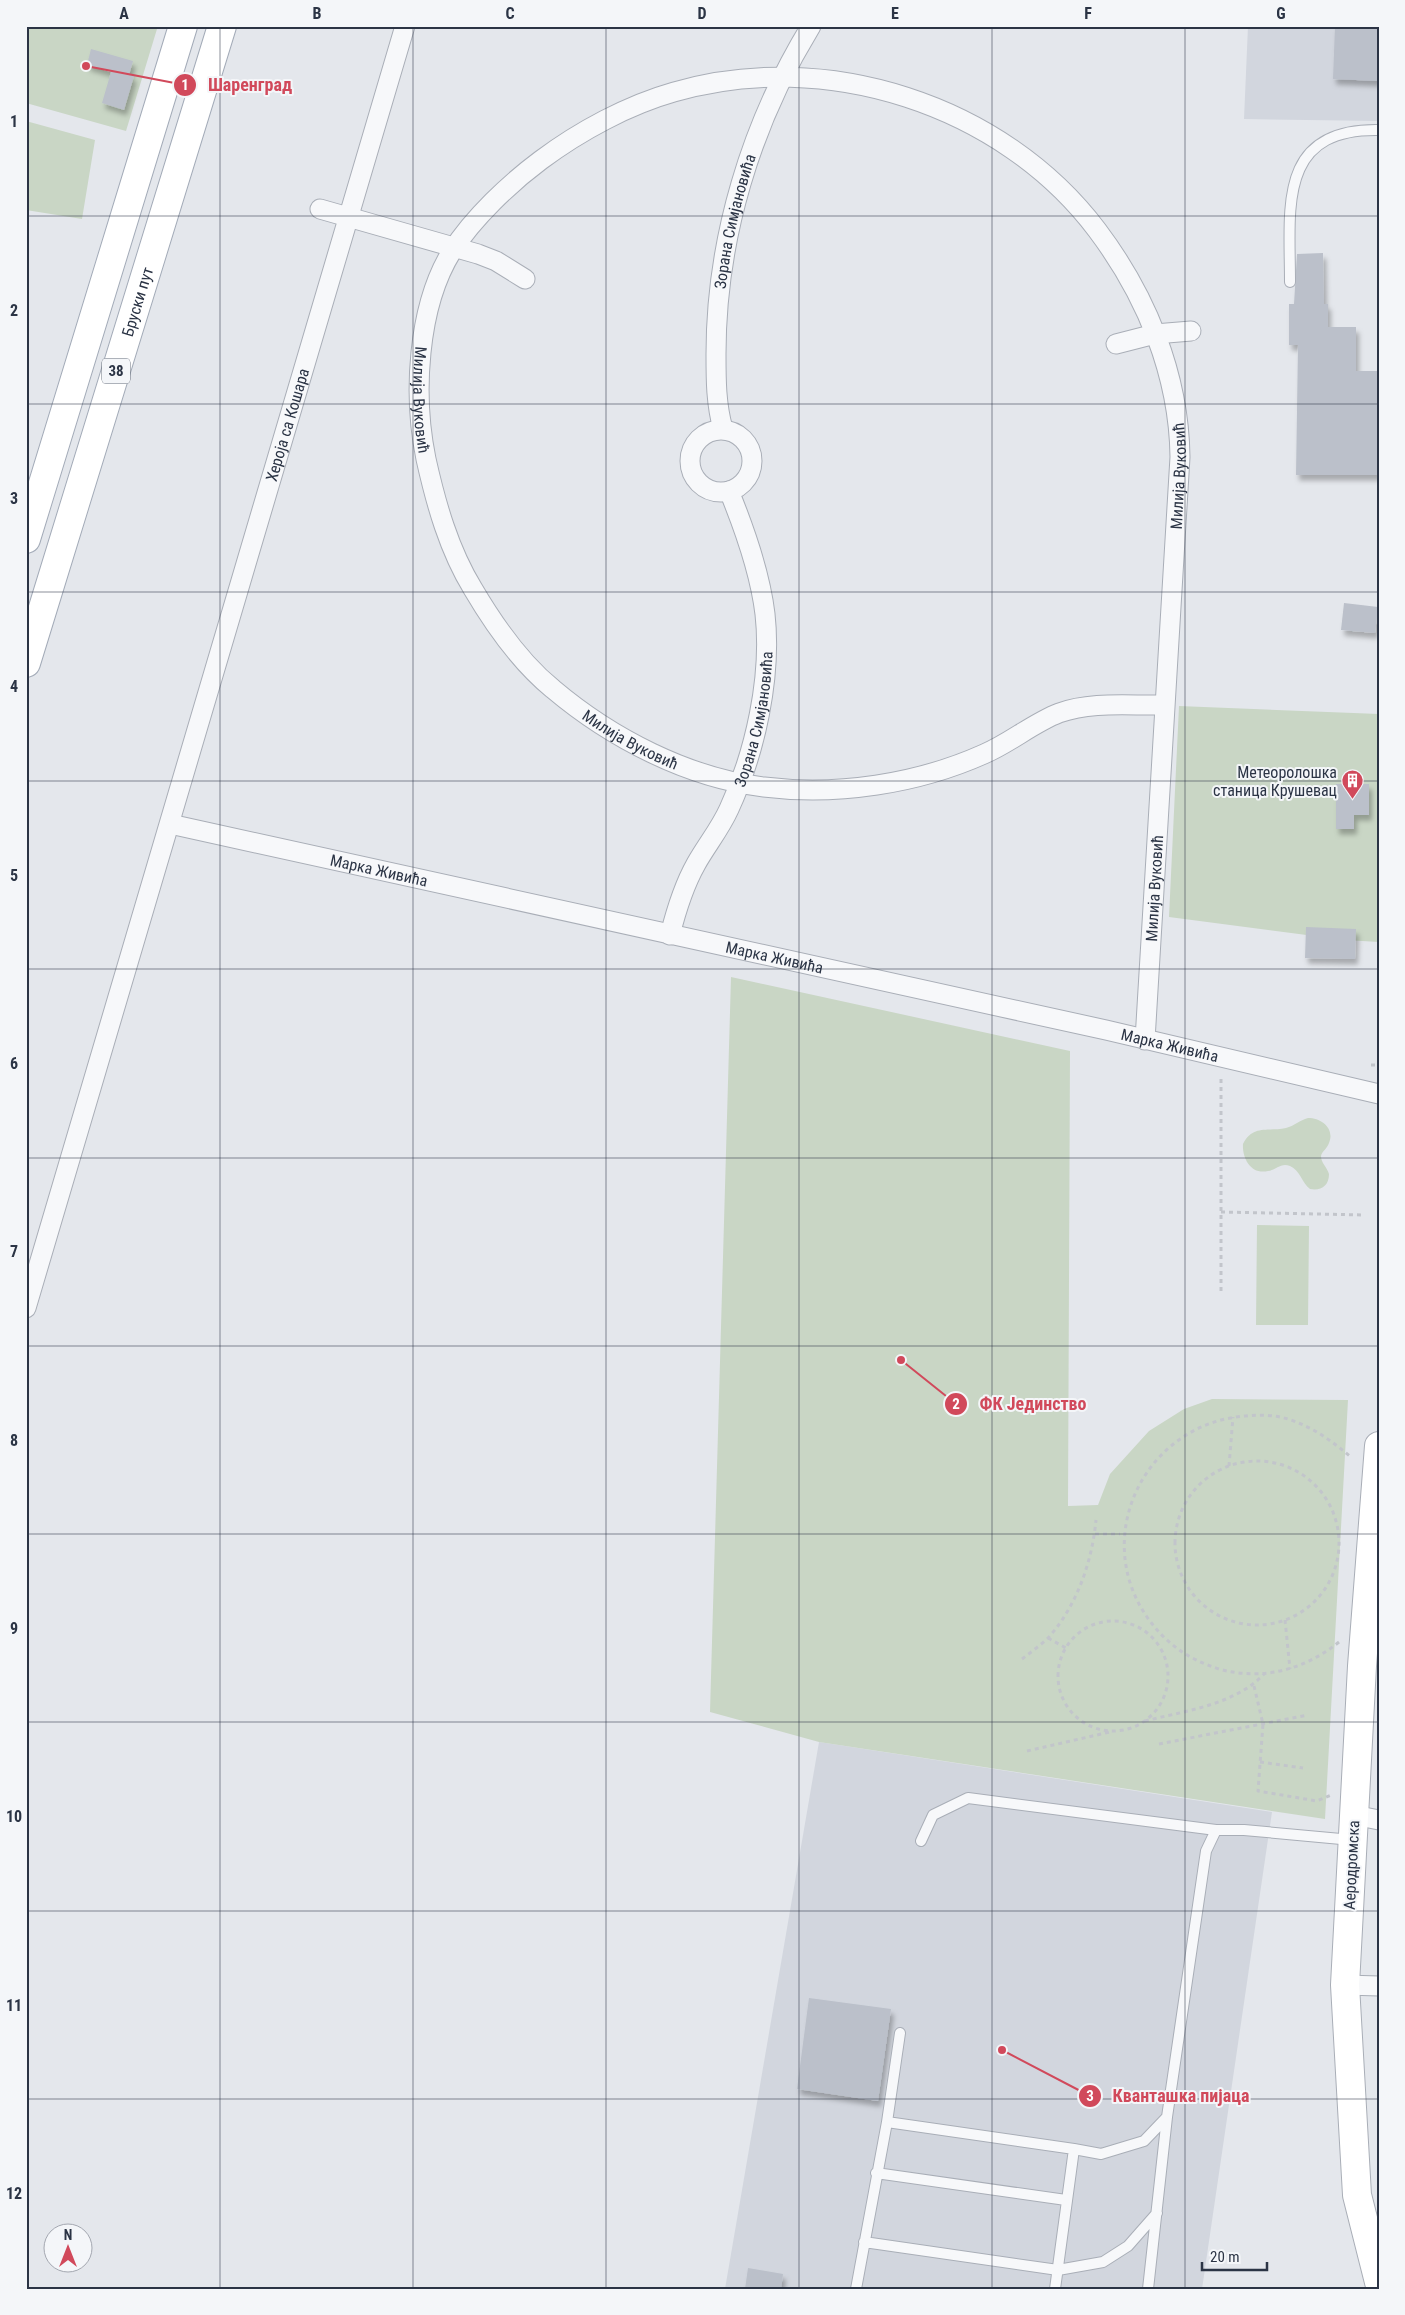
<svg xmlns="http://www.w3.org/2000/svg" width="1405" height="2315" viewBox="0 0 1405 2315" font-family="'Roboto Condensed',sans-serif">
  <style>
    .built { fill: #d2d6de }
    .green { fill: #c9d6c5 }
    .building { fill: #bbc0ca; filter: url(#shadow) }
    .lines { fill: none; stroke-linecap: round; stroke-linejoin: round }
    .lane-casing { stroke: #a9aeb7; stroke-width: 12 }
    .street-casing { stroke: #a9aeb7; stroke-width: 21 }
    .secondary-casing { stroke: #a9aeb7; stroke-width: 30 }
    .primary-casing { stroke: #a3abb8; stroke-width: 30 }
    .path { stroke: #c2c5cb; stroke-width: 3; stroke-dasharray: 4 4; stroke-linecap: butt }
    .lane { stroke: #f7f8fa; stroke-width: 10 }
    .street { stroke: #f7f8fa; stroke-width: 19 }
    .secondary { stroke: #fff; stroke-width: 28 }
    .primary { stroke: #fff; stroke-width: 28 }
    .grid { fill: none; stroke: #2b3445; stroke-width: 1; stroke-opacity: 0.55 }
    .labels { text-anchor: middle; stroke-width: 4; stroke-linejoin: round; paint-order: stroke }
    .shield { fill: #f4f6f9; stroke: #676e7b; stroke-width: 1 }
    .shield-label { font-size: 15px; font-weight: bold; fill: #2b3445 }
    .street-label { font-size: 16px; fill: #2b3445; stroke: #f4f6f9 }
    .poi-label { font-size: 16px; fill: #2b3445; stroke: #f4f6f9; text-anchor: end }
    .leader { fill: none; stroke: #d1495b; stroke-width: 2 }
    .callout-dot { fill: #d1495b; stroke: #f4f6f9; stroke-width: 2 }
    .mark-label { font-size: 15px; text-anchor: middle; font-weight: bold; fill: #fff }
    .callout-label { font-size: 18px; text-anchor: middle; font-weight: bold; fill: #d1495b; stroke: #f4f6f9; stroke-width: 4; stroke-linejoin: round; paint-order: stroke }
    .neatline { fill: none; stroke: #2b3445; stroke-width: 2 }
    .grid-label { font-size: 16px; text-anchor: middle; font-weight: bold; fill: #2b3445 }
  </style>
  <defs>
    <filter id="shadow"><feDropShadow dx="3" dy="5.5" stdDeviation="2.5" flood-color="#0004"/></filter>
  </defs>
  <rect width="100%" height="100%" fill="#e4e7ec"/>
  <path class="built" d="M1248,26H1379V121L1244,119Z
    M819,1742L1272,1812L1202,2289H725Z"/>
  <path class="green" d="M26,26H146L157,29L126,131L26,103Z
    M26,121L95,140L82,219L26,210Z
    M1179,706L1379,714V942L1345,940L1169,917Z
    M731,977L1070,1051L1068,1506L1098,1505L1110,1474L1149,1431L1184,1409L1212,1399L1348,1400L1325,1819L819,1742L710,1712Z
    M1308,1118C1322,1118 1335,1129 1329,1143C1327,1149 1322,1151 1321,1156C1321,1163 1327,1167 1329,1174C1329,1186 1321,1191 1310,1189C1302,1183 1300,1170 1290,1166C1281,1162 1276,1170 1268,1171C1251,1175 1242,1158 1243,1144C1253,1124 1268,1132 1286,1128C1294,1126 1300,1120 1308,1118Z
    M1257,1225L1309,1226L1308,1325H1256Z"/>
  <path class="building" d="M1335,26H1379V81L1333,79Z
    M91,49L133,61L129,75L134,76L124,110L102,103L111,72L87,65Z
    M1323,253L1324,304H1328V327H1356V371H1379V475H1296L1298,345H1289V304H1294L1297,254Z
    M1344,603L1378,607L1375,633L1341,630Z
    M1336,784H1369V815H1354V829H1336Z
    M1306,927L1356,929L1355,959L1305,958Z
    M809,1998L891,2009L878,2101L797,2089Z
    M748,2268L783,2274L781,2289H745Z"/>
  <g class="lines">
    <defs>
      <path id="lane" d="M1290,282C1290,208 1277,128 1379,130
        M921,1841L933,1815L968,1798L1216,1830
        M887,2122L1074,2149
        M876,2173L1066,2200
        M864,2242L1058,2270L1103,2262L1128,2246L1157,2213
        M856,2289L887,2122L900,2033
        M1055,2289L1074,2149L1101,2154L1144,2141L1167,2117
        M1148,2289L1167,2117L1206,1851L1216,1830H1244L1352,1840"/>
      <g id="street">
        <path d="M320,209L478,254L496,261L525,279"/>
        <path d="M1116,344L1155,334L1191,331"/>
        <path id="s1" d="M723,429C716,404 716,380 716,354C716,239 751,124 811,26"/>
        <circle cx="721" cy="461" r="31"/>
        <path id="s2" d="M170,824L1106,1030L1379,1094"/>
        <path id="s3" d="M670,935C676,911 683,887 696,864C706,846 720,829 729,809C755,753 772,677 765,614C760,572 745,530 729,491"/>
        <path id="s4" d="M1145,1040L1180,457C1179,374 1146,295 1097,230C1002,104 825,48 674,92C628,105 580,131 541,160C510,183 473,218 452,251C417,307 413,396 426,459C436,504 449,550 473,589C493,623 522,664 553,689C611,738 688,778 764,787C837,796 917,784 984,754C1010,743 1033,723 1059,713C1092,701 1130,706 1165,705"/>
        <path id="s5" d="M26,1308L405,26"/>
        <path d="M1354,1815L1379,1820"/>
        <path d="M1345,1985L1379,1986"/>
      </g>
      <path id="secondary" d="M1379,1446L1362,1666L1345,1985L1357,2195L1379,2282"/>
      <g id="primary">
        <path d="M26,539L183,26"/>
        <path id="s6" d="M26,663L222,26"/>
      </g>
    </defs>
    <use href="#lane" class="lane-casing"/>
    <use href="#street" class="street-casing"/>
    <use href="#secondary" class="secondary-casing"/>
    <use href="#primary" class="primary-casing"/>
    <path class="path" d="M1371,1065H1379
      M1221,1212L1363,1215
      M1221,1291V1078
      M1175 1543a82 82 0 1 1 164 0a82 82 0 1 1-164 0Z
      M1229,1466L1233,1417
      M1095,1534H1120
      M1285,1620L1290,1669
      M1058 1676a55 55 0 1 1 110 0a55 55 0 1 1-110 0Z
      M1048,1638L1066,1648
      M1339,1642C1304,1670 1262,1681 1219,1669C1188,1659 1166,1644 1147,1617C1095,1542 1137,1440 1225,1419C1245,1415 1268,1413 1288,1419C1313,1427 1332,1441 1352,1458
      M1022,1659C1031,1652 1041,1645 1049,1637C1077,1605 1092,1562 1096,1520
      M1254,1686L1263,1724L1258,1791L1317,1801L1331,1795
      M1145,1721C1184,1711 1235,1705 1264,1674
      M1159,1744L1308,1715
      M1027,1751L1110,1732
      M1260,1762L1303,1768"/>
    <use href="#lane" class="lane"/>
    <use href="#street" class="street"/>
    <use href="#secondary" class="secondary"/>
    <use href="#primary" class="primary"/>
  </g>
  <path class="grid" d="M220,26V2289M413,26V2289M606,26V2289M799,26V2289M992,26V2289M1185,26V2289M26,216H1379M26,404H1379M26,592H1379M26,781H1379M26,969H1379M26,1158H1379M26,1346H1379M26,1534H1379M26,1722H1379M26,1911H1379M26,2099H1379"/>
  <defs>
    <symbol id="building-pin" viewBox="-11 -11 22 30"><path d="M0 17L-7.5 6A9.5 9.5 0 1 1 7.5 6Z" fill="#d1495b" stroke="#f4f6f9"/><path d="M-4-6H4V6H1V3H-1V6H-4ZM-2.5-4.3h1.7v1.8h-1.7ZM.8-4.3h1.7v1.8H.8ZM-2.5-1h1.7V.8h-1.7ZM.8-1h1.7V.8H.8Z" fill="#fff"/></symbol>
  </defs>
  <g fill-rule="evenodd">
    <use href="#building-pin" x="1340" y="768" width="25" height="34"/>
  </g>
  <g class="labels">
    <rect class="shield" x="102" y="358.5" width="28" height="25" rx="4"/>
    <g class="shield-label">
      <text x="116" y="376">38</text>
    </g>
    <g class="street-label">
      <text dy="6" stroke="none"><textPath href="#s1" startOffset="210">Зорана Симјановића</textPath></text>
      <text dy="6" stroke="none"><textPath href="#s6" startOffset="378">Бруски пут</textPath></text>
      <text dy="6" stroke="none"><textPath href="#s4" startOffset="1734">Милија Вуковић</textPath></text>
      <text dy="6" stroke="none"><textPath href="#s5" startOffset="921">Хероја са Кошара</textPath></text>
      <text dy="6" stroke="none"><textPath href="#s4" startOffset="565">Милија Вуковић</textPath></text>
      <text dy="6" stroke="none"><textPath href="#s3" startOffset="234">Зорана Симјановића</textPath></text>
      <text dy="6" stroke="none"><textPath href="#s4" startOffset="2154">Милија Вуковић</textPath></text>
      <text dy="6" stroke="none"><textPath href="#s2" startOffset="214">Марка Живића</textPath></text>
      <text dy="6" stroke="none"><textPath href="#s4" startOffset="152">Милија Вуковић</textPath></text>
      <text dy="6" stroke="none"><textPath href="#s2" startOffset="619">Марка Живића</textPath></text>
      <text dy="6" stroke="none"><textPath href="#s2" startOffset="1024">Марка Живића</textPath></text>
      <text transform="translate(1351 1865) rotate(-87)" y="6">Аеродромска</text>
    </g>
    <g class="poi-label">
      <text x="1337" y="778">Метеоролошка<tspan x="1337" dy="18">станица Крушевац</tspan></text>
    </g>
  </g>
  <path class="leader" d="M86 66L185 85M901 1360L956 1404M1002 2050L1090 2096"/>
  <g class="callout-dot">
    <circle cx="86" cy="66" r="5"/>
    <circle cx="901" cy="1360" r="5"/>
    <circle cx="1002" cy="2050" r="5"/>
    <circle cx="185" cy="85" r="12"/>
    <circle cx="956" cy="1404" r="12"/>
    <circle cx="1090" cy="2096" r="12"/>
  </g>
  <g class="mark-label">
    <text x="185" y="90">1</text>
    <text x="956" y="1409">2</text>
    <text x="1090" y="2101">3</text>
  </g>
  <g class="callout-label">
    <text x="250" y="91">Шаренград</text>
    <text x="1033" y="1410">ФК Јединство</text>
    <text x="1181" y="2102">Кванташка пијаца</text>
  </g>
  <rect width="1405" height="2315" fill="none" stroke="#f4f6f9" stroke-width="55"/>
  <g transform="translate(68 2248)"><circle r="24" fill="#f4f6f9" stroke="#a4a8b1"/>
  <path d="M0-4L9 19L0 12L-9 19Z" fill="#d1495b"/>
  <text y="-8" font-size="14" font-weight="bold" text-anchor="middle" fill="#2b3445">N</text>
  </g>
  <path d="M1202 2262v8h65v-8" fill="none" stroke="#2b3445" stroke-width="2.5"/>
  <text x="1210" y="2262" font-size="15" fill="#2b3445" stroke="#f4f6f9" stroke-width="4" paint-order="stroke">20 m</text>
  <rect x="28" y="28" width="1350" height="2260" class="neatline"/>
  <g class="grid-label">
    <text x="124" y="19">A</text>
    <text x="317" y="19">B</text>
    <text x="510" y="19">C</text>
    <text x="702" y="19">D</text>
    <text x="895" y="19">E</text>
    <text x="1088" y="19">F</text>
    <text x="1281" y="19">G</text>
    <text x="14" y="127">1</text>
    <text x="14" y="316">2</text>
    <text x="14" y="504">3</text>
    <text x="14" y="692">4</text>
    <text x="14" y="881">5</text>
    <text x="14" y="1069">6</text>
    <text x="14" y="1257">7</text>
    <text x="14" y="1446">8</text>
    <text x="14" y="1634">9</text>
    <text x="14" y="1822">10</text>
    <text x="14" y="2011">11</text>
    <text x="14" y="2199">12</text>
  </g>
</svg>
